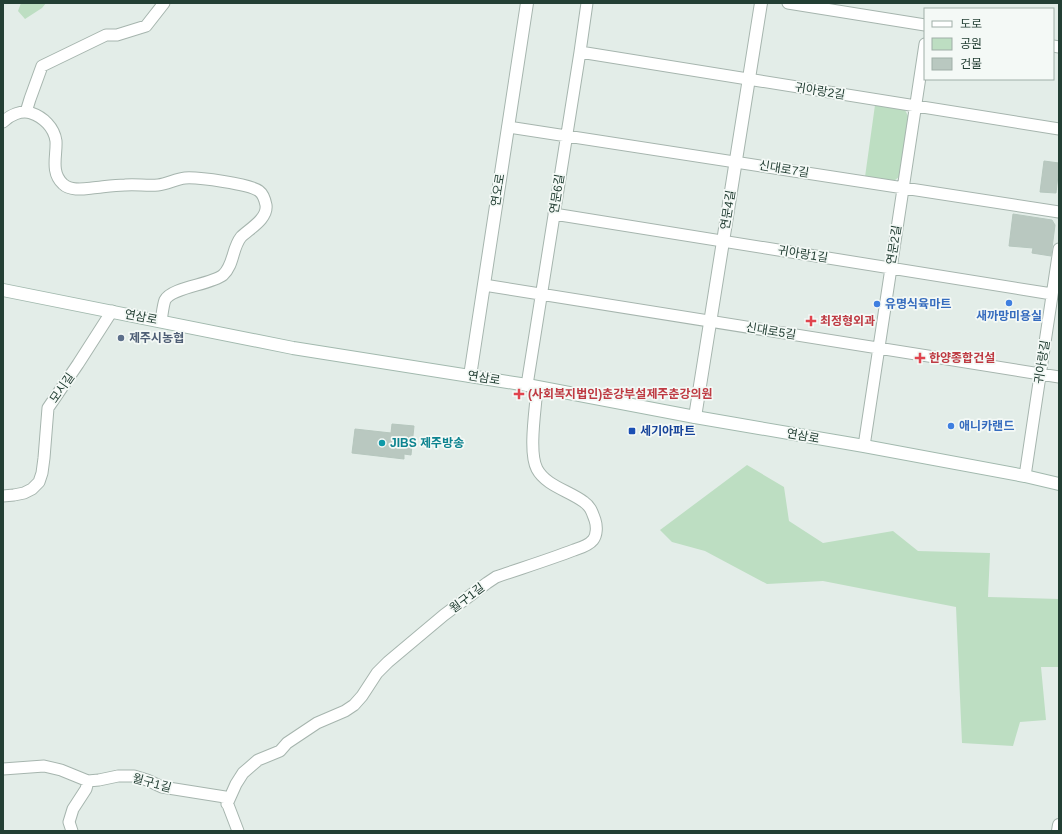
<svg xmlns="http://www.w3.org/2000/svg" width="1062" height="834" viewBox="0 0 1062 834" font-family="Arial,'Noto Sans KR',sans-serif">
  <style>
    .green { fill: #bddec2 }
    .building { fill: #b9c8c0; stroke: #b6c7be }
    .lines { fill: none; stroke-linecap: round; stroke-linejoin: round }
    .minor-casing { stroke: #a6b5ae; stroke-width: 13 }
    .tertiary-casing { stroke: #a6b5ae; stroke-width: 14 }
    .secondary-casing { stroke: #a2b9ae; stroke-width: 14 }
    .minor { stroke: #fff; stroke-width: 11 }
    .tertiary { stroke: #fff; stroke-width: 12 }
    .secondary { stroke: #fff; stroke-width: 12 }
    .shop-dot { fill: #3f7fe0; stroke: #f4f9f6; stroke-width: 1.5 }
    .health-dot { fill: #e0444e; stroke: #f4f9f6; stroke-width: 1.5 }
    .service-dot { fill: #5c6f8a; stroke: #f4f9f6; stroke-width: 1.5 }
    .transit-dot { fill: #1a4fb4; stroke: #f4f9f6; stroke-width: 1.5 }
    .culture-dot { fill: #0f9aa8; stroke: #f4f9f6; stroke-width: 1.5 }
    .labels { text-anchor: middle; stroke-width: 3.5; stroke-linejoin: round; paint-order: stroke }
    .street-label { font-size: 12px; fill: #233f34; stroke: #f4f9f6 }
    .shop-label { font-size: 12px; font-weight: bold; fill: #366cbe; stroke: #f4f9f6; text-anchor: start }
    .health-label { font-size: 12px; font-weight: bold; fill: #be3a42; stroke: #f4f9f6; text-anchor: start }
    .service-label { font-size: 12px; font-weight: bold; fill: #4e5e75; stroke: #f4f9f6; text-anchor: start }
    .transit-label { font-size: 12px; font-weight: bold; fill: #164399; stroke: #f4f9f6; text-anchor: start }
    .culture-label { font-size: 12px; font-weight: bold; fill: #0d838f; stroke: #f4f9f6; text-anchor: start }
  </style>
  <rect width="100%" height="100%" fill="#e3ede8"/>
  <path class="green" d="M21,3H46L42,8L25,19L18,11Z
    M875,105L905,110L909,118L900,176L894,181L865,177Z
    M747,465L784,487L789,521L823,543L893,531L918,551L990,553L988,597L1059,599V667H1041L1046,720L1020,722L1013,746L962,743L956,607L823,581L767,584L705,551L672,542L660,530Z"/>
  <path class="building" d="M1044,161L1059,163V176L1058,175L1056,193L1040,192Z
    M1013,214L1052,220L1055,225L1051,256L1032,253L1033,248L1009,246Z
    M392,424L414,426L411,455L404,454V459L352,453L355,429L391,433Z"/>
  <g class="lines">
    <defs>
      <path id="minor" d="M788,3L925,25
        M1053,46L1059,47
        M580,52L1059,129
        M26,112L30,99L42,66L106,35H117L146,26L164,3
        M3,122C10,115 21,110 31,113C43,117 54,127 56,141C57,155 50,172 63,184C70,191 83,189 92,188C103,187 114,185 125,185C136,184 147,186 158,185C167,184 176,179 185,178C198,177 250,184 259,191C263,194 265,200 266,205C268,219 249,229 241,237C232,248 234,265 223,275C210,285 172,287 165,300C163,305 162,316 161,321
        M508,127L1059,212
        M554,214L1052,294
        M484,285L1059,377
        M527,385L580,52L587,3
        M864,446L925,44
        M1025,476L1059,249
        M3,496L14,495L24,493L32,489L39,482L42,473L44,458L48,408L78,364L112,311
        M3,769L44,766L61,770L88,781L99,780L118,776H134L147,780L162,787L225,797L238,831
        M227,804L236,784L243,773L258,760L280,751L287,743L317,723L345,711L354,705L362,696L377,673L388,662L444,615L487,583L496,577C522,568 548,560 574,550C580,548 588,546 593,540C597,535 597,526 595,520C592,512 591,507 584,502C570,491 546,486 537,469C528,452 536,407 537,387
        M72,831L69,822L73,809L86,789L88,781"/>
      <path id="tertiary" d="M470,376L527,3
        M695,417L761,3
        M1058,831L1059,825"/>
      <path id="secondary" d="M3,290L293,348L527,385L695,417L864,446L1025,476L1059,484"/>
    </defs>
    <use href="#minor" class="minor-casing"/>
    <use href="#tertiary" class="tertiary-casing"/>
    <use href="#secondary" class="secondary-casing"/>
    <use href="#minor" class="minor"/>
    <use href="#tertiary" class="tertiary"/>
    <use href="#secondary" class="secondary"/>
  </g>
  <g class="shop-dot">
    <circle cx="1009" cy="303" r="4"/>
    <circle cx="877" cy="304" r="4"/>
    <circle cx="951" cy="426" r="4"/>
  </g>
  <g class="health-dot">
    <path d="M809 315h4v4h4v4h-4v4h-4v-4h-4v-4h4z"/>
    <path d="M918 352h4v4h4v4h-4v4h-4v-4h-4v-4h4z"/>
    <path d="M517 388h4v4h4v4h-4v4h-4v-4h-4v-4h4z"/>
  </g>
  <circle class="service-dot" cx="121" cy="338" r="4"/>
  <rect class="transit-dot" x="628" y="427" width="8" height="8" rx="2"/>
  <circle class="culture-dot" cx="382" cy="443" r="4"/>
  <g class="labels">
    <g class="street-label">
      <text transform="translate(820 91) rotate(9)" y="4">귀아랑2길</text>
      <text transform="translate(784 169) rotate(9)" y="4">신대로7길</text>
      <text transform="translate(498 190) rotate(-81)" y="4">연오로</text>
      <text transform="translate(557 194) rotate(-81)" y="4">연문6길</text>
      <text transform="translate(728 210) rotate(-81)" y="4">연문4길</text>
      <text transform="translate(894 245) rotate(-81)" y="4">연문2길</text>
      <text transform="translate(803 254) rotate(9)" y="4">귀아랑1길</text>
      <text transform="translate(141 317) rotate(11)" y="4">연삼로</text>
      <text transform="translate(771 331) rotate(9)" y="4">신대로5길</text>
      <text transform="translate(1042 362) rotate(-81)" y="4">귀아랑길</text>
      <text transform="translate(484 378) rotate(9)" y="4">연삼로</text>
      <text transform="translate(62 388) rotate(-55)" y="4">모시길</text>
      <text transform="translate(803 436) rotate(10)" y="4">연삼로</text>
      <text transform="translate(467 598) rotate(-37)" y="4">월구1길</text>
      <text transform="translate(152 783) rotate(15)" y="4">월구1길</text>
    </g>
    <g class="shop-label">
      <text x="885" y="308">유명식육마트</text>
      <text x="1009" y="320" text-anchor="middle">새까망미용실</text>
      <text x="959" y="430">애니카랜드</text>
    </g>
    <g class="health-label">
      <text x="820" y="325">최정형외과</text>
      <text x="929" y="362">한양종합건설</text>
      <text x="528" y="398">(사회복지법인)춘강부설제주춘강의원</text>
    </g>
    <g class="service-label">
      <text x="129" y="342">제주시농협</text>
    </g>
    <g class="transit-label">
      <text x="640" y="435">세기아파트</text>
    </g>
    <g class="culture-label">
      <text x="390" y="447">JIBS 제주방송</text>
    </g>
  </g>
  <rect width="1062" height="834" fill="none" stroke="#233f34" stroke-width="8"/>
  <rect x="924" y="8" width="130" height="72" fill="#f4f9f6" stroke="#a0afa8"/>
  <rect x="932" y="21" width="20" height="6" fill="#ffffff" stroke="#a0afa8"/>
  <text x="960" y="28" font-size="12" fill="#233f34">도로</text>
  <rect x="932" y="38" width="20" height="12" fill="#bddec2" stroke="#a0afa8"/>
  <text x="960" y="48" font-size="12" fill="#233f34">공원</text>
  <rect x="932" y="58" width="20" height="12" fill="#b9c8c0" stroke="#a0afa8"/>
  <text x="960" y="68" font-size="12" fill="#233f34">건물</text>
</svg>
